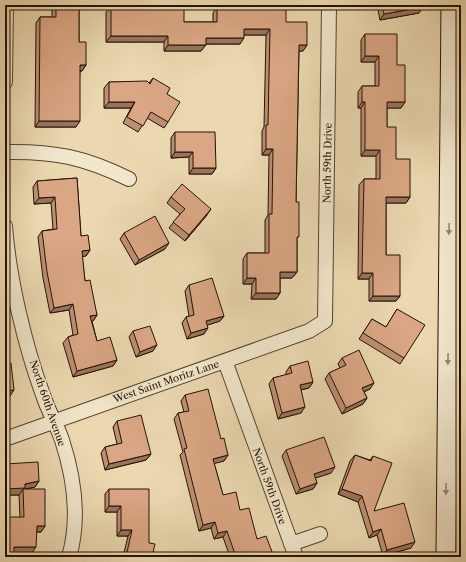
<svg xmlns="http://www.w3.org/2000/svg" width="466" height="562" viewBox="0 0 466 562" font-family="'Libre Caslon Text',serif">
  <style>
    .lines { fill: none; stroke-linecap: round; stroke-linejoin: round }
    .minor-casing { stroke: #564430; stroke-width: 16 }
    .secondary-casing { stroke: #251206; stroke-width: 21 }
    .minor { stroke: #f2e6cc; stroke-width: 14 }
    .secondary { stroke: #f2e6cc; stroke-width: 19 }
    .wall { fill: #bb8f72; stroke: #251206 }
    .shaded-wall { fill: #99745d; stroke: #251206 }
    .building { fill: #daa685; stroke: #251206 }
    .oneway { fill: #968773 }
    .labels { text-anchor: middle; stroke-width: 3.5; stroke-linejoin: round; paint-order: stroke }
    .street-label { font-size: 10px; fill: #251206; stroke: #f2e6cc }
  </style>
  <rect width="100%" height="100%" fill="#ebd8b0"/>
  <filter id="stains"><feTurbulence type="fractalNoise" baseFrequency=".005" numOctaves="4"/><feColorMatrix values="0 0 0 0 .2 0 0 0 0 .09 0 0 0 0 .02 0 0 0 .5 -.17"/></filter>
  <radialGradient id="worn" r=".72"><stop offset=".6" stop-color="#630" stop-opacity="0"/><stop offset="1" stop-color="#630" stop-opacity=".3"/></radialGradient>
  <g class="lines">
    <defs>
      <path id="minor" d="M5,82L6,5
        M5,152C54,151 84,157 129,179
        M5,226C9,279 25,346 43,395C48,411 57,425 62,440C74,477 80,519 69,557
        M225,361L296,557
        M5,439L309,331L325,321L329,5
        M291,544L320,534"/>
      <path id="secondary" d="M446,557L451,5"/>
    </defs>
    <use href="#minor" class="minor-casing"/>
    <use href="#secondary" class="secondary-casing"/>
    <use href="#minor" class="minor"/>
    <use href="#secondary" class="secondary"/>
  </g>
  <path class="wall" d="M52,5H79V42L86,65L82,71H80L76,127H35L36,23L40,17H52Z
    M377,5H423L419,13L380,20Z
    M111,6L184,22H213V13L217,7L286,22L307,45L303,51H299L296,202L297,239V272L292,278H280V293L276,299H251L252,284H243V259L247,253H265V220L268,215L269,155H262V131L264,127L266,35H244L240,44H206L201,51H164V42H106V12Z
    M365,34L397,65L405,102L401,108H387V127L396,159L410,197L406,203H386V255L400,296L396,301H369V279H358L359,185L364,179H376V156H361V108H358V92L362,86H375V62H361V40Z
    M153,78L167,94L168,122L164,128L147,118L138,132L123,123L131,108H104V88L109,82L149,83Z
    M175,132L216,168L212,174H189V157L171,158V138Z
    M77,178L81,236L90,250L86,256H82L85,281L97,315L93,321H92L97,341L117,360L113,366L73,377L63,343L68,337L73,335L69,310L50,313L43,278L38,237L42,231L53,229L51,203L34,204L33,187L37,181Z
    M171,197L207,215L185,241L169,228L180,214L167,203Z
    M124,233L165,249L135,265L120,239Z
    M189,285L224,316L220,321L207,325L204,334L187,339L182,323L186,317L189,316L185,291Z
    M397,309L404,358L400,364L359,339L372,319L386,327Z
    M133,331L153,351L136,357L129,337Z
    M342,358L370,389L364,392L367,398L363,404L342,414L325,379L329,373L340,368L338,364Z
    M290,366L313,382L309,388L301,390V413L278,419L269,384L273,378L286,375V372Z
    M185,395L221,439L228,455L224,461L214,463L223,495L240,510L257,539L274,557H230L223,537L214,539L211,528L199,531L180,455L183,452L174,419L178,413L184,412L181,401Z
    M117,421L151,454L146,460L105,470L101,453L105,447L117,444L113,427Z
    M286,450L331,473L315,478L317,483L313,489L296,494L282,456Z
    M355,455L370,460L373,456L374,511L411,548L383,556L377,535L369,538L358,502L338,494L350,461Z
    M39,481L35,487L27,489L45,526L41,532H36L32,553H14L13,557L20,517L19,495H5Z
    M109,489L149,543L152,557H123L128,536H117V512H105V494Z"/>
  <path class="shaded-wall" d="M423,7L419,13L380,20L384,14Z
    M244,29H270L266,35H240Z
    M111,36H168L164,42H106Z
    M206,38H244L240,44H201Z
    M168,45H206L201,51H164Z
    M299,45H307L303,51H295Z
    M365,56H379L375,62H361Z
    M80,65H86L82,71H76Z
    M109,102H135L131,108H104Z
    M362,102H365L361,108H358Z
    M387,102H405L401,108H383Z
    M39,121H80L76,127H35Z
    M266,149H273L269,155H262Z
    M365,150H380L376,156H361Z
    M175,152H193L189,157L171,158Z
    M193,168H216L212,174H189Z
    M55,197L51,203L34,204L39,198Z
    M386,197H410L406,203H381Z
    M211,209L207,215L185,241L189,235Z
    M169,243L165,249L135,265L139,260Z
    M90,250L86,256L77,257L82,251Z
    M280,272H297L292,278H276Z
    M362,273H373L369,279H358Z
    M247,278H256L252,284H243Z
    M256,293H280L276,299H251Z
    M373,296H400L396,301H369Z
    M73,304L69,310L50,313L54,308Z
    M97,315L93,321L86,322L90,316Z
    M224,316L220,321L202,327L206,321Z
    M208,328L204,334L187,339L191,333Z
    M157,345L153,351L136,357L140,352Z
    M117,360L113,366L73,377L77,371Z
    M313,382L309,388L295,391L300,385Z
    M374,383L370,389L358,394L362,388Z
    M14,390L10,396H5V391Z
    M367,398L363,404L342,414L346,408Z
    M305,407L301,413L278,419L282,413Z
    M151,454L146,460L105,470L109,464Z
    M228,455L224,461L209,465L213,459Z
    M335,467L331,473L310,480L314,474Z
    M39,481L35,487L25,489H23L19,495H5V489Z
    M317,483L313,489L296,494L300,489Z
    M342,489L362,496L358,502L338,494Z
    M109,506H121L117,512H105Z
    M215,522L211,528L199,531L203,525Z
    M37,526H45L41,532H32Z
    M381,529L377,535L369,538L373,532Z
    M121,530H132L128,536H117Z
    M227,531L223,537L214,539L218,533Z
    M415,542L411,548L383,556L387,550Z
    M14,547H36L32,553H10Z
    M5,555H14L13,557H5Z"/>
  <path class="building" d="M56,5H79V42H86V65H80V121H39L40,17H56Z
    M382,5H423V7L384,14Z
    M111,6H184V22H217V7L286,6V22H307V45H299L296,202H299V237H297V272H280V293H256V278H247V253H269V214H272L273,149H266V125H268L270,29H244V38H206V45H168V36H111Z
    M365,34H397V65H405V102H387V127H396V159H410V197H386V255H400V296H373V273H362L364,179H380V150H365V102H362V86H379V56H365Z
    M153,78L170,88L167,94L180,102L168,122L151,112L143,126L127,117L135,102H109V82L147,81L150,84Z
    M175,132H215L216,168H193V152H175Z
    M77,178L81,236L88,235L90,250L82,251L85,281L90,280L97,315L90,316L97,341L110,337L117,360L77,371L68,337L78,334L73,304L54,308L47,272L42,231L57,229L55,197L39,198L37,181Z
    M182,184L211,209L189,235L173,222L185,209L171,197Z
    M155,216L169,243L139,260L124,233Z
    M212,278L224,316L206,321L208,328L191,333L186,317L194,315L189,285Z
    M397,309L425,325L404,358L363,333L372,319L386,327Z
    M150,326L157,345L140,352L133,331Z
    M359,350L374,383L362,388L367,398L346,408L329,373L346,365L342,358Z
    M308,361L313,382L300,385L305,407L282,413L273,378L292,373L290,366Z
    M11,363L14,390L5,391V364Z
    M208,389L221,439L224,438L228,455L213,459L223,495L236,492L240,510L249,508L257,539L266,536L274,557H236L227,531L218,533L215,522L203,525L184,449L187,448L178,413L189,411L185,395Z
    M141,415L151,454L109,464L105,447L122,443L117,421Z
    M324,437L335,467L314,474L317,483L300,489L286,450Z
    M355,455L371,461L373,456L392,463L374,511L404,503L415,542L387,550L381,529L373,532L362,496L342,489Z
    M38,462L39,481L25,484V488L5,489V464Z
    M23,489H45V526H37L36,547H14V555H5V517H24Z
    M109,489H149V543L155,544L152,557H126L132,530H121V506H109Z
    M106,555L114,557H106Z"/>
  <defs><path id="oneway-solid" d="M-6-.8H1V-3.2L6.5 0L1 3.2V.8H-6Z"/></defs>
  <g class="oneway">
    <use href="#oneway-solid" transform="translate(449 229) rotate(91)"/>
    <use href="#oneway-solid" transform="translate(448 359) rotate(91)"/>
    <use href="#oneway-solid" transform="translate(446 489) rotate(91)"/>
  </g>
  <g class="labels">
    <g class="street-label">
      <text transform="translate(327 163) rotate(-89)" y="4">North 59th Drive</text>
      <text transform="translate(166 381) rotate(-19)" y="4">West Saint Moritz Lane</text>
      <text transform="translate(48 403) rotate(71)" y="4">North 60th Avenue</text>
      <text transform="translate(270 486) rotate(70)" y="4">North 59th Drive</text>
    </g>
  </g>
  <rect width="466" height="562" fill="none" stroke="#ebd8b0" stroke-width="20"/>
  <rect x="6" y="6" width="454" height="550" fill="none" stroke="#251206" stroke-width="2"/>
  <rect x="10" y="10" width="446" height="542" fill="none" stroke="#251206"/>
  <rect width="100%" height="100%" filter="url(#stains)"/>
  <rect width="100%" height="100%" fill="url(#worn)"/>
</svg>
